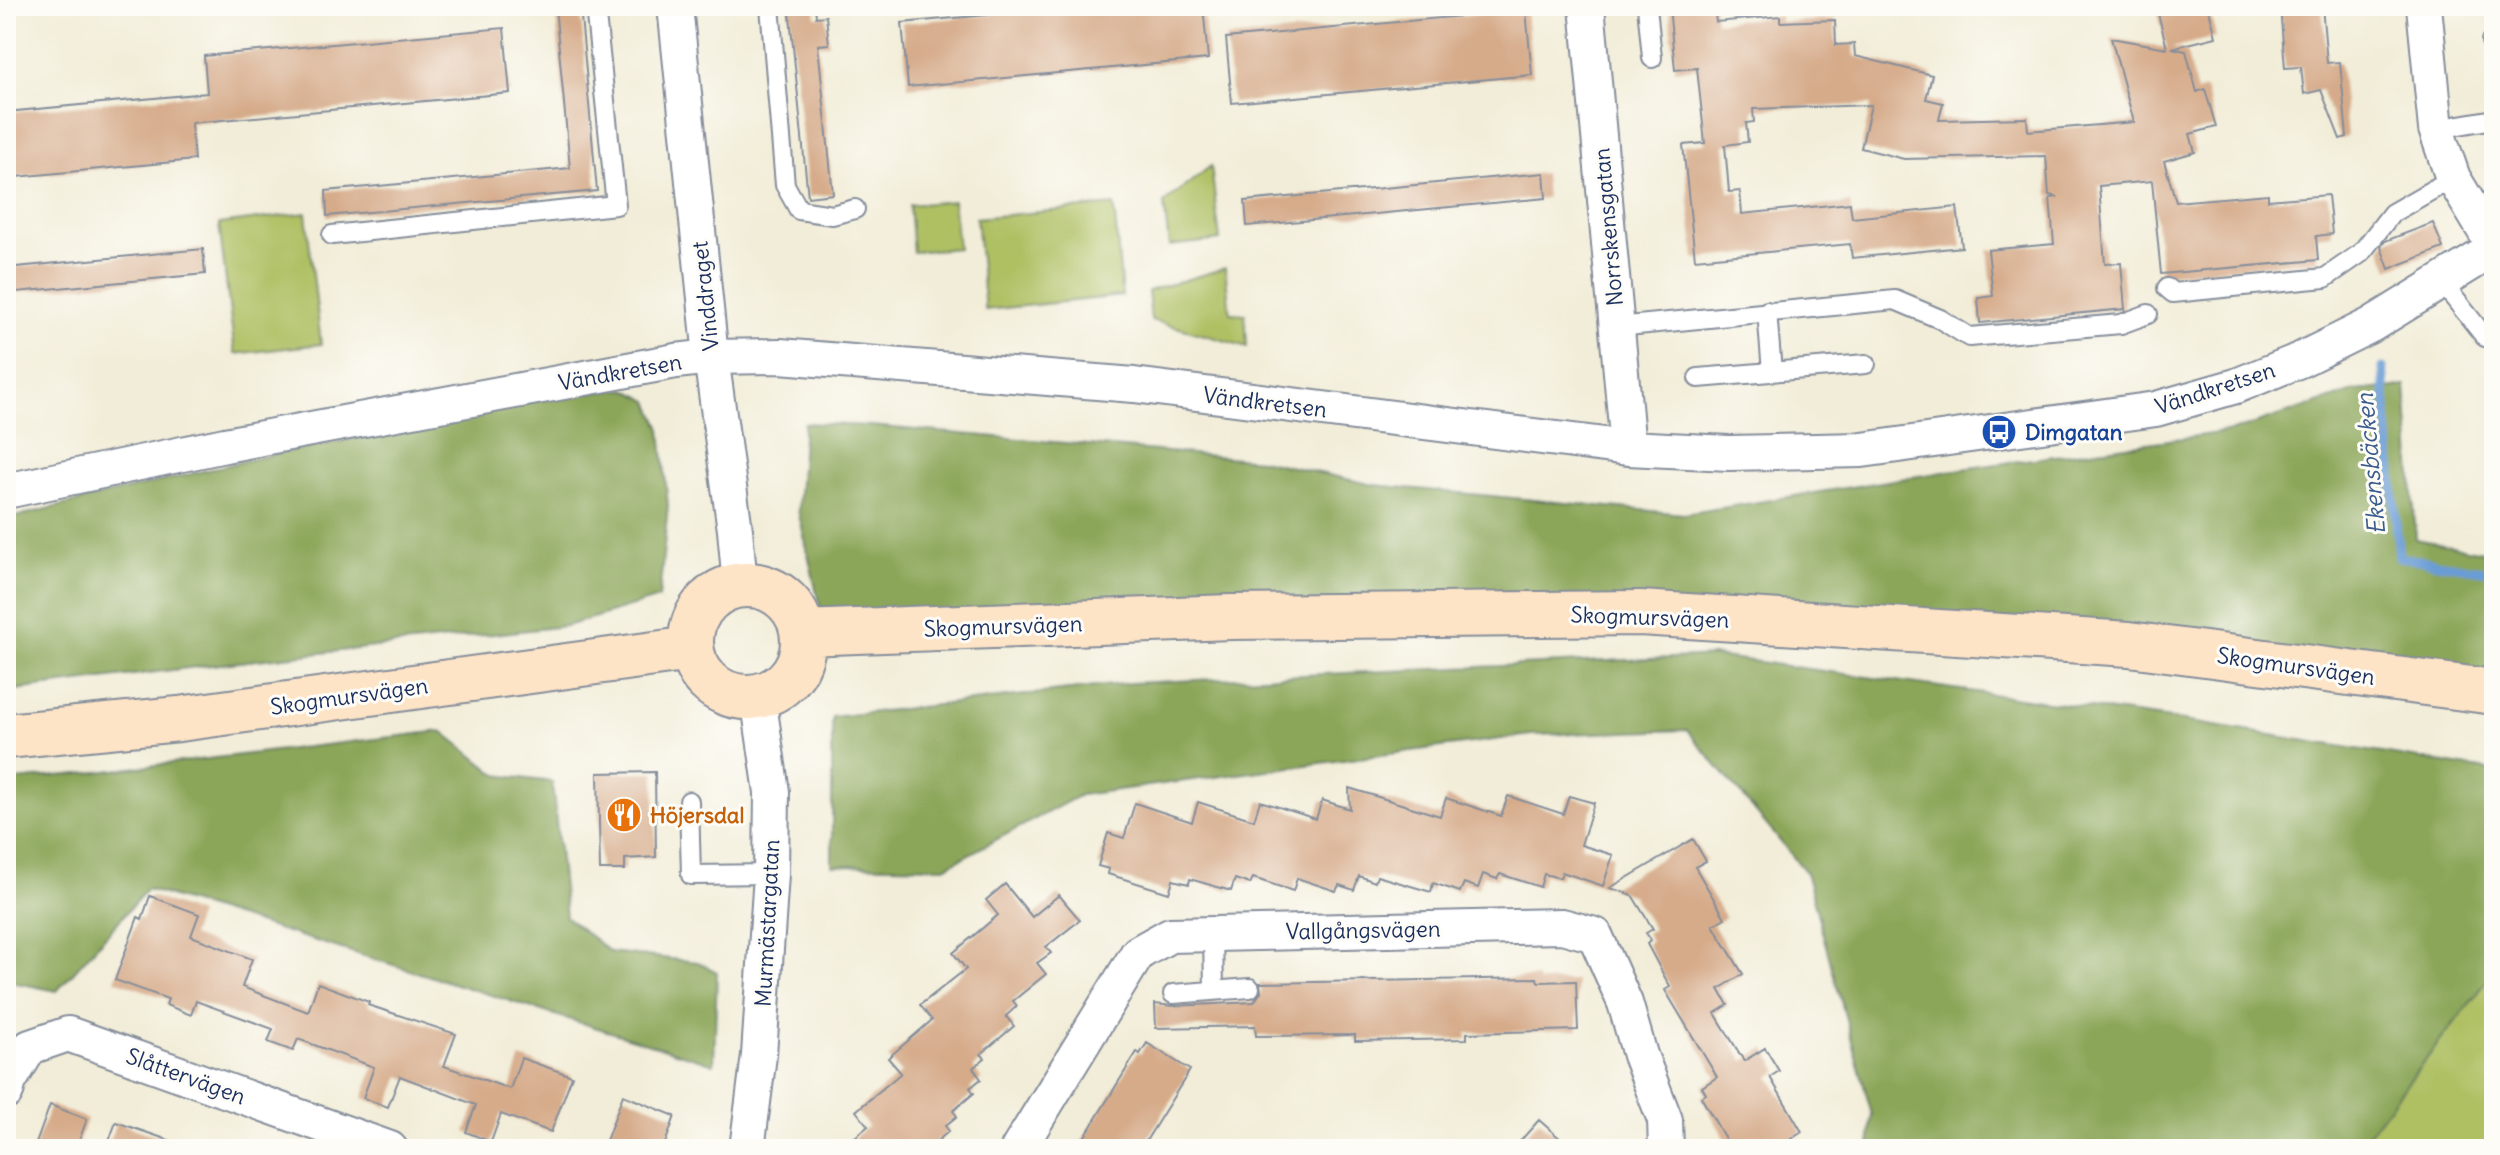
<svg xmlns="http://www.w3.org/2000/svg" width="2500" height="1155" viewBox="0 0 2500 1155" font-family="Delius,sans-serif">
  <style>
    .green { fill: #afc063; stroke: #657860; stroke-width: 2 }
    .forest { fill: #8ba659; stroke: #536a5c; stroke-width: 2 }
    .lines { fill: none; stroke-linecap: round; stroke-linejoin: round }
    .stream { stroke: #6b9cd5; stroke-width: 9 }
    .building { fill: #d6ab8a }
    .lane-casing { stroke: #868e9b; stroke-width: 22 }
    .street-casing { stroke: #868e9b; stroke-width: 38 }
    .secondary-casing { stroke: #868e9b; stroke-width: 48 }
    .lane { stroke: #fff; stroke-width: 18 }
    .street { stroke: #fff; stroke-width: 34 }
    .secondary { stroke: #fee4c6; stroke-width: 44 }
    .labels { text-anchor: middle; stroke-width: 6; stroke-linejoin: round; paint-order: stroke }
    .street-label { font-size: 22px; fill: #1b2f5e; stroke: #fdfcf7 }
    .transit-label { font-size: 22px; font-weight: bold; fill: #164399; stroke: #fdfcf7; text-anchor: start }
    .food-label { font-size: 22px; font-weight: bold; fill: #c56008; stroke: #fdfcf7; text-anchor: start }
    .water-label { font-size: 24px; font-style: italic; fill: #3b5b8e; stroke: #fdfcf7 }
  </style>
  <rect width="100%" height="100%" fill="#fdfcf7"/>
  <filter id="ink" filterUnits="userSpaceOnUse"><feTurbulence type="fractalNoise" baseFrequency=".0125" numOctaves="2"/><feDisplacementMap in="SourceGraphic" scale="16" xChannelSelector="R" yChannelSelector="G"/><feConvolveMatrix kernelMatrix="1 2 1 2 8 2 1 2 1" color-interpolation-filters="sRGB"/></filter>
  <filter id="wash" filterUnits="userSpaceOnUse"><feTurbulence type="fractalNoise" baseFrequency=".006" numOctaves="4" result="noise"/><feDisplacementMap in="SourceGraphic" scale="32" xChannelSelector="R" yChannelSelector="G"/><feGaussianBlur stdDeviation="1.8" result="paint"/><feColorMatrix in="noise" values="0 0 0 0 0 0 0 0 0 0 0 0 0 0 0 0 0 1.4 0 .05"/><feComposite in="paint" operator="in"/></filter>
  <g filter="url(#wash)">
    <rect width="100%" height="100%" fill="#f2edd8"/>
    <path class="green" d="M1211,166L1220,240L1169,246L1164,203Z
      M953,201L958,248L913,252L909,205Z
      M1114,205L1122,296L985,310L976,218Z
      M306,213L321,344L235,354L219,224Z
      M1225,268L1230,313L1245,314L1247,347L1151,320L1148,291Z
      M2494,972V1149H2356Z"/>
    <path class="forest" d="M2406,386L2416,539L2494,554V685L2181,636L821,611L798,510L804,423L871,426L1261,460L1374,485L1684,514L1962,469L2233,431L2354,391Z
      M626,389L649,401L661,429L668,506L659,598L566,626L212,665L6,691V519L256,458L458,418L533,397Z
      M1715,656L2171,719L2494,771V972L2356,1149H1869L1872,1115L1806,872L1687,730L1531,735L1080,795L945,867L832,865V717L1131,683Z
      M442,731L497,775L552,782L566,917L610,952L698,962L717,972L714,1064L147,889L57,991L6,981V781L89,773Z"/>
    <g class="lines">
      <path class="stream" d="M2383,368L2399,557L2494,572"/>
    </g>
    <g id="blocks">
      <path class="building" d="M555,6H580L597,191L327,216L326,191L570,168Z
        M789,6H815L816,17L826,16L829,44L818,45L833,194L808,197Z
        M1081,6H1203L1208,59L908,87L902,23Z
        M1669,6H1714L1716,22L1780,16V22L1835,20L1836,45L1854,44L1855,56L1932,75L1926,99L1943,103L1939,120L2027,118L2028,131L2134,122L2111,38L2167,48L2156,6H2208L2216,37L2172,48L2186,51L2197,92L2205,89L2216,127L2190,134L2195,152L2164,161L2176,202L2268,194V200L2328,195L2332,234L2316,236L2318,260L2161,274L2152,181L2099,186L2105,264L2121,263L2125,309L1980,323L1978,298L1993,296L1988,250L2054,244L2050,198L2058,197L2049,195L2046,156L1904,159L1861,148L1871,105L1753,109L1754,122L1746,123L1748,142L1725,145L1729,192L1740,191L1742,214L1850,203L1852,218L1957,207L1962,247L1852,258L1850,244L1695,259L1683,145L1705,143L1697,68L1675,70Z
        M2280,6H2322L2327,63L2340,62L2347,137L2340,139L2321,90L2304,94L2301,67L2285,68Z
        M1526,10L1532,75L1232,103L1226,38Z
        M504,28L510,93L191,123L194,160L6,178V112L207,93L204,56Z
        M1544,173L1546,198L1247,226L1245,201Z
        M2433,223L2443,248L2389,269L2381,247L2385,241Z
        M203,249L205,274L6,293V268Z
        M655,772L656,857L625,859V870H600L598,773Z
        M1349,788L1440,816L1446,798L1501,816L1508,796L1563,814L1569,796L1594,803L1581,845L1613,855L1603,886L1562,872L1560,878L1544,874L1540,887L1500,874L1497,879L1483,874L1478,888L1464,883L1460,892L1433,883L1431,892L1377,876L1375,882L1359,876L1354,890L1339,885L1336,891L1297,878L1293,891L1253,878L1250,884L1235,879L1231,891L1190,879L1189,884L1173,880L1169,893L1108,874L1109,869L1098,866L1108,833L1124,838L1135,803L1192,822L1198,802L1254,820L1260,801L1316,819L1322,800L1350,809Z
        M1693,839L1706,861L1695,867L1725,918L1713,925L1743,974L1719,989L1728,1005L1715,1013L1744,1061L1765,1048L1779,1071L1770,1077L1802,1132L1776,1149H1731L1701,1097L1706,1094L1702,1087L1717,1077L1665,990L1670,987L1647,944L1651,940L1646,933L1653,929L1632,895L1610,888Z
        M1005,884L1032,917L1059,895L1080,920L1046,947L1051,953L1037,963L1046,974L1013,1001L1017,1006L1006,1016L1014,1026L981,1054L985,1058L973,1068L981,1079L970,1088L974,1093L953,1111L957,1116L945,1126L949,1131L928,1149H841L868,1126L856,1111L901,1073L888,1058L932,1020L920,1005L966,969L953,953L998,915L986,900Z
        M150,896L199,914L191,936L252,959L242,987L308,1012L318,983L369,1002L368,1005L456,1034L444,1066L510,1089L521,1058L572,1076L551,1132L501,1114L491,1142L466,1132L476,1105L400,1076L388,1107L363,1098L374,1067L298,1039L293,1051L268,1042L273,1029L196,1001L191,1015L166,1005L168,999L115,980L138,917L142,919Z
        M1537,978L1538,982L1576,981L1578,1030L1467,1033V1039L1355,1041V1035L1256,1036L1255,1026L1156,1028L1155,1004L1174,1006L1254,1002L1261,992L1260,983Z
        M1147,1043L1190,1070L1141,1149H1077L1137,1052L1140,1054Z
        M623,1095L675,1116L663,1149H603Z
        M50,1105L87,1119L76,1149H34Z
        M1539,1120L1572,1149H1513Z
        M116,1122L183,1145L182,1149H122L108,1144Z"/>
    </g>
  </g>
  <g filter="url(#ink)">
    <use href="#blocks" fill-opacity="0" stroke="#868e9b" stroke-width="2"/>
    <g class="lines">
      <defs>
        <path id="lane" d="M770,6L785,185L799,210L832,215L855,209
          M1647,6L1652,58
          M2491,41L2494,40
          M2436,129L2494,119
          M332,235L616,205L595,6
          M2440,280L2485,337
          M2167,288L2173,293L2325,278L2361,253L2392,213L2453,178
          M1767,311L1772,372
          M1617,327L1895,300L1940,319L1969,337L2121,324L2148,314
          M1698,378L1866,364
          M689,801L691,875L771,874
          M1213,934L1214,991
          M1173,994L1250,988"/>
        <path id="street" d="M675,6L711,357L735,530L740,585
          M1587,6L1628,448
          M2424,6L2436,129L2453,178L2494,246
          M6,491L225,445L676,361L711,357L780,356L1134,385L1628,448L1729,453L1862,450L2156,409L2236,386L2300,360L2371,325L2494,249
          M6,1092L9,1081L30,1047L68,1034L390,1149
          M747,1149L759,1055L771,874L772,792L758,697
          M1018,1149L1138,953L1170,935L1562,926L1595,935L1625,1003L1640,1055L1665,1120L1666,1149"/>
        <path id="secondary" d="M691 641a56 56 0 1 1 112 0a56 56 0 1 1-112 0Z
          M803,633L1231,617L1640,613L2129,644L2494,692
          M6,736L179,719L691,649"/>
      </defs>
      <use href="#lane" class="lane-casing"/>
      <use href="#street" class="street-casing"/>
      <use href="#secondary" class="secondary-casing"/>
      <use href="#lane" class="lane"/>
      <use href="#street" class="street"/>
      <use href="#secondary" class="secondary"/>
    </g>
  </g>
  <defs>
    <symbol id="bus-disc" viewBox="-11 -11 22 22"><circle r="9.5" fill="#1a4fb4" stroke="#fdfcf7"/><path d="M-5-6H5V4H4V6H2V4H-2V6H-4V4H-5ZM-3.5-4V0h7V-4ZM-3.5 1.2v1.5H-2V1.2ZM2 1.2v1.5H3.5V1.2Z" fill="#fff"/></symbol>
    <symbol id="restaurant-disc" viewBox="-11 -11 22 22"><circle r="9.5" fill="#e8710a" stroke="#fdfcf7"/><path d="M-5-6h1v4h1v-4h1v4h1v-4h1v5L-1.5 .5V6h-2V.5L-5-1ZM5-6V6H3V1.5H1.5Q1.5-4 5-6Z" fill="#fff"/></symbol>
  </defs>
  <g fill-rule="evenodd">
    <use href="#bus-disc" x="1979" y="412" width="40" height="40"/>
    <use href="#restaurant-disc" x="604" y="795" width="40" height="40"/>
  </g>
  <g class="labels">
    <g class="street-label">
      <text transform="translate(1608 227) rotate(-95)" y="8">Norrskensgatan</text>
      <text transform="translate(705 296) rotate(-96)" y="8">Vinddraget</text>
      <text transform="translate(620 372) rotate(-10)" y="8">Vändkretsen</text>
      <text transform="translate(2215 388) rotate(-18)" y="8">Vändkretsen</text>
      <text transform="translate(1265 402) rotate(7)" y="8">Vändkretsen</text>
      <text transform="translate(1650 617) rotate(2)" y="8">Skogmursvägen</text>
      <text transform="translate(1003 626) rotate(-2)" y="8">Skogmursvägen</text>
      <text transform="translate(2296 666) rotate(8)" y="8">Skogmursvägen</text>
      <text transform="translate(349 696) rotate(-8)" y="8">Skogmursvägen</text>
      <text transform="translate(767 923) rotate(-87)" y="8">Murmästargatan</text>
      <text transform="translate(1363 930) rotate(-1)" y="8">Vallgångsvägen</text>
      <text transform="translate(186 1076) rotate(20)" y="8">Slåttervägen</text>
    </g>
    <g class="transit-label">
      <text x="2025" y="440">Dimgatan</text>
    </g>
    <g class="food-label">
      <text x="650" y="823">Höjersdal</text>
    </g>
    <g class="water-label">
      <text transform="translate(2371 464) rotate(-95)" y="8">Ekensbäcken</text>
    </g>
  </g>
  <rect width="2500" height="1155" fill="none" stroke="#fdfcf7" stroke-width="32"/>
</svg>
